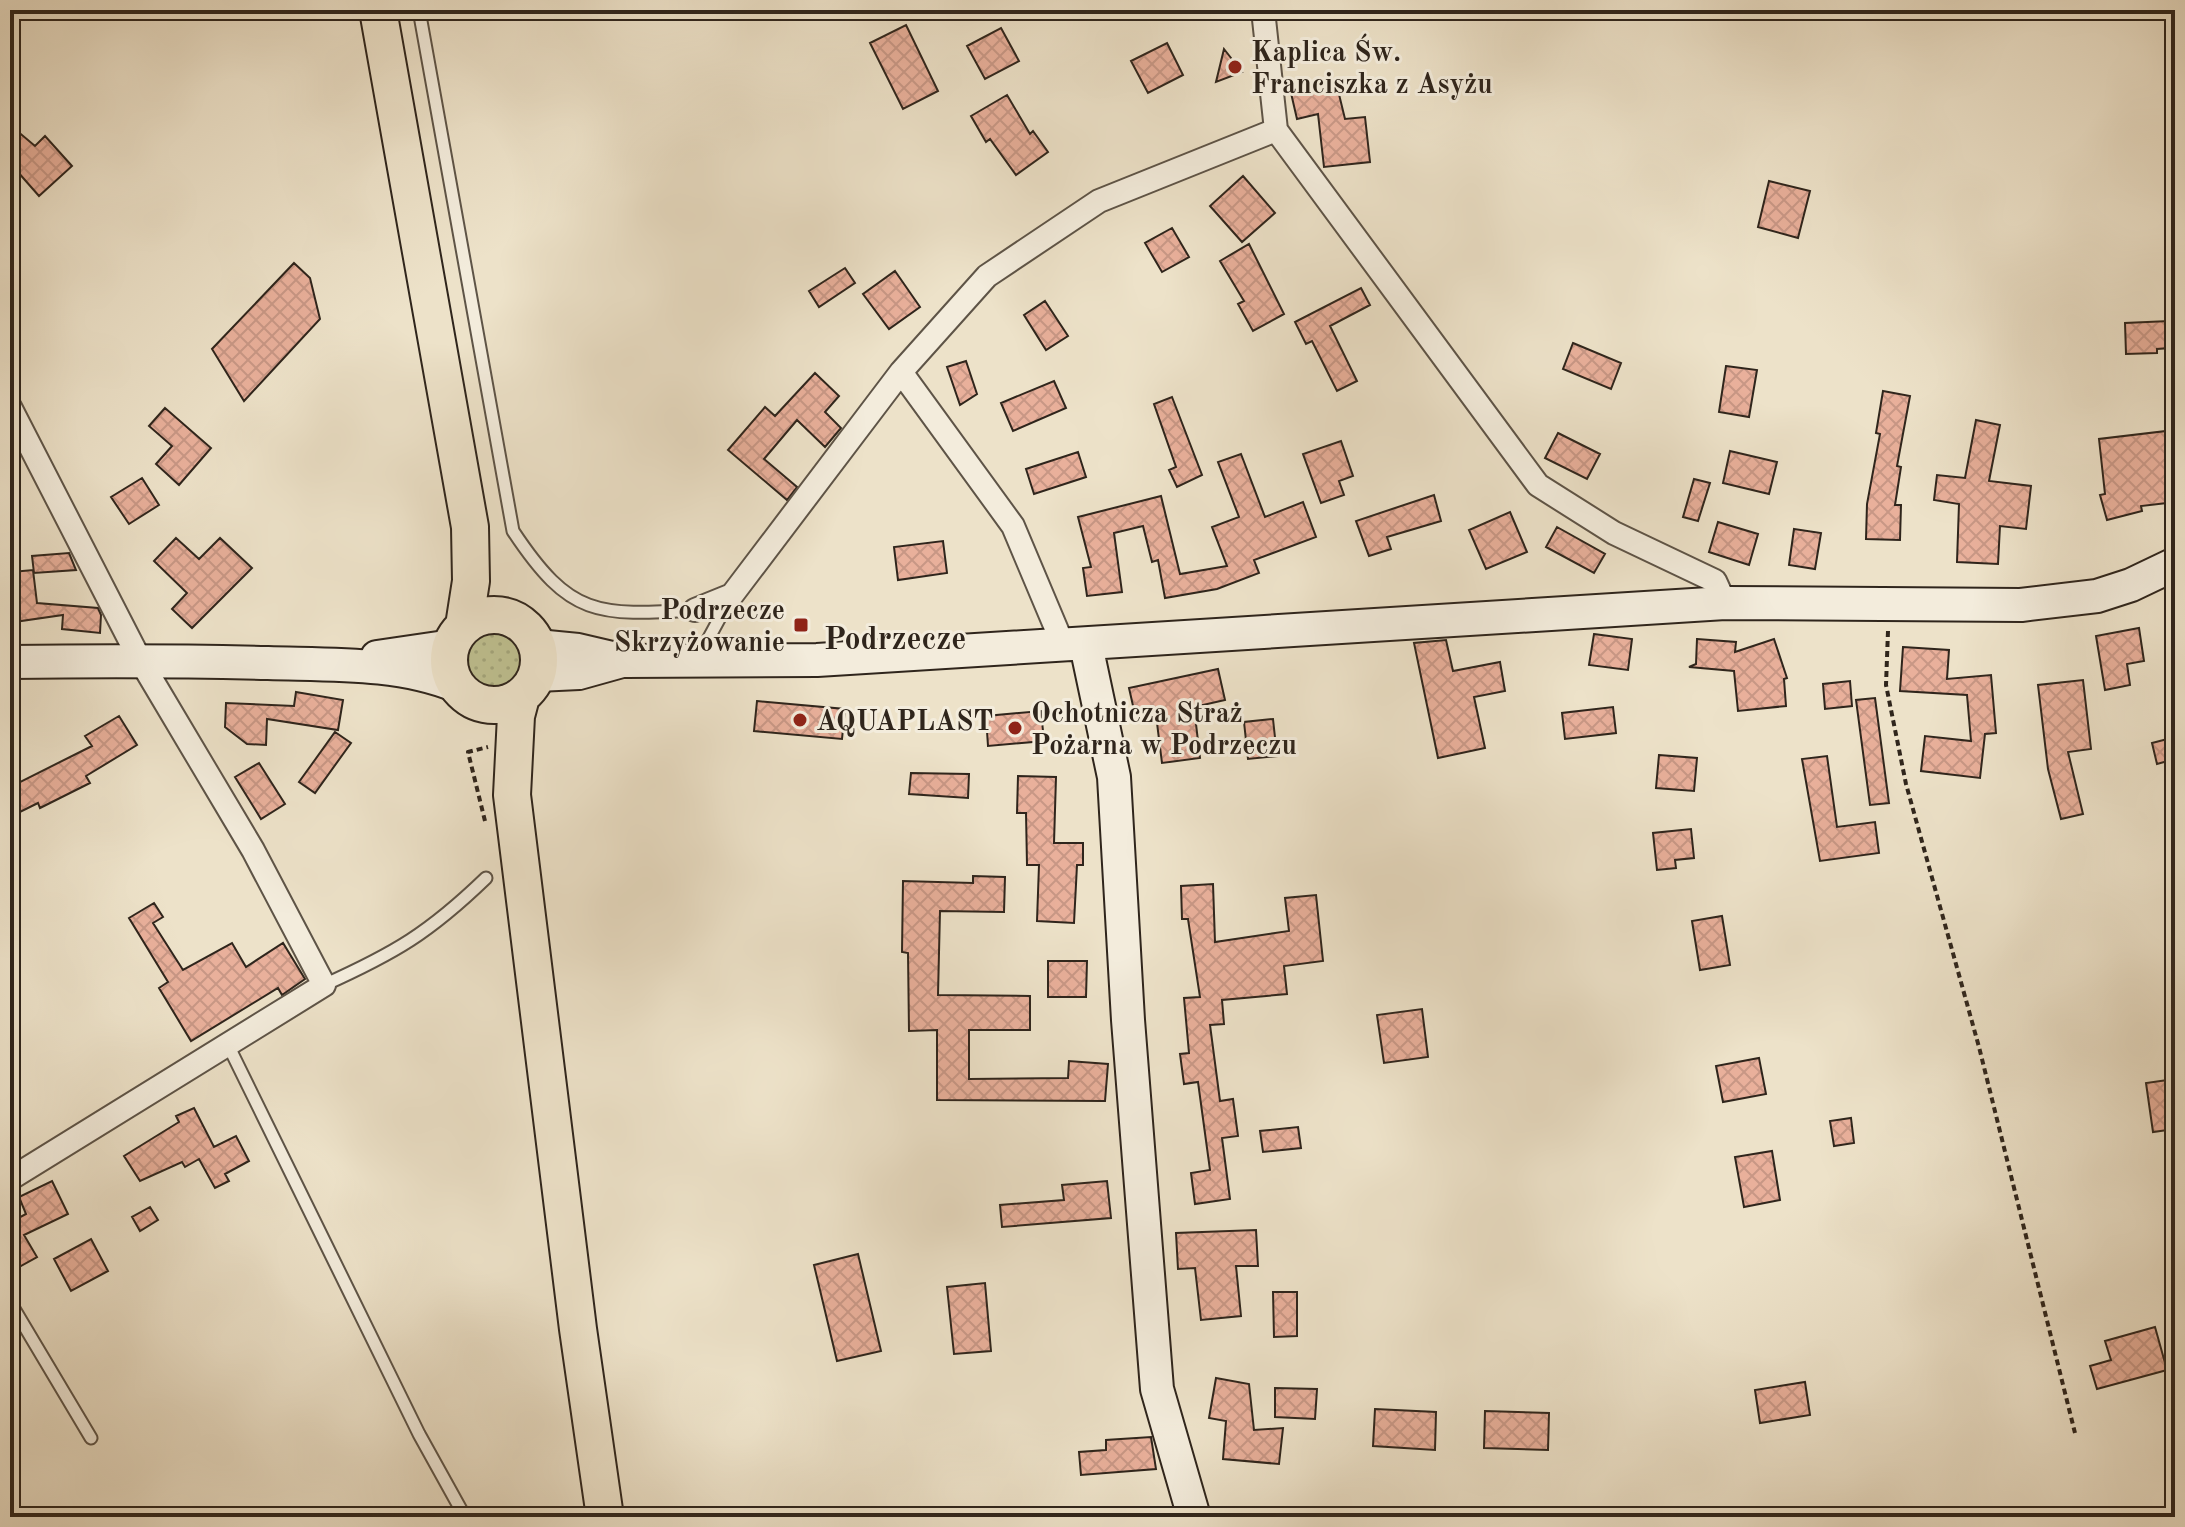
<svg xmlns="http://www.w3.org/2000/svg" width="2185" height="1527" viewBox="0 0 2185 1527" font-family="'Old Standard TT',serif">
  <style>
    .grass { fill: url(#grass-dots); stroke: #777356; stroke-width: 2 }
    .building { fill: url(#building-cross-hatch); stroke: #2f251c; stroke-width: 2 }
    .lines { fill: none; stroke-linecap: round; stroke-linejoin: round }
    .lane-casing { stroke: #5e5447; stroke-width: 15 }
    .street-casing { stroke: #5e5447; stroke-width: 26 }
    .secondary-casing { stroke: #2f251c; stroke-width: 36 }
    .primary-casing { stroke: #2f251c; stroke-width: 40 }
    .path { stroke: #2f251c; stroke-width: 4; stroke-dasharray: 6 4; stroke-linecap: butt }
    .lane { stroke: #f3ecdc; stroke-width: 11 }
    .street { stroke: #f3ecdc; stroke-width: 22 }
    .secondary { stroke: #f3ecdc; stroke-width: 32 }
    .primary { stroke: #ede2c9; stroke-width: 36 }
    .poi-dot { fill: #8f2418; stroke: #f3ecdc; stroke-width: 3 }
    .labels { text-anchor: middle; stroke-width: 6; stroke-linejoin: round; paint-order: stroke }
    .poi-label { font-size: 28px; font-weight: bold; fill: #2f251c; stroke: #f3ecdc; text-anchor: start }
    .quarter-label { font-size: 32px; font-weight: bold; fill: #2f251c; stroke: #f3ecdc }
  </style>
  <defs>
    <pattern id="grass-dots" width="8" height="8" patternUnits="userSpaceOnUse" patternTransform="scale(2)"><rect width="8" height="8" fill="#bfc191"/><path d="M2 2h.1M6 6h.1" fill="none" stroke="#a4a67c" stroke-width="1.8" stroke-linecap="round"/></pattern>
    <pattern id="building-cross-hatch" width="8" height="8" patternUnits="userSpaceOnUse" patternTransform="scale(2)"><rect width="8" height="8" fill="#e9b09b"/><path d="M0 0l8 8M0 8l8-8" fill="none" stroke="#c89785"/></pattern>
  </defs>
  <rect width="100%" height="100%" fill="#ede2c9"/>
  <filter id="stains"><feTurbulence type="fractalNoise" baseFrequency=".0025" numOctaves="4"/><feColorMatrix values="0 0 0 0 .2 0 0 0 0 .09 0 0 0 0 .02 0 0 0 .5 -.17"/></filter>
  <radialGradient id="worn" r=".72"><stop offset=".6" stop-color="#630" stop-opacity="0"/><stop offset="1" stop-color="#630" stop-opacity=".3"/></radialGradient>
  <path class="grass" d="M460 661a34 34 0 1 1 68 0a34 34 0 1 1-68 0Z"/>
  <path class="building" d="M906,25L938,91L903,109L870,43Z
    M1001,28L1019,61L985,79L967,46Z
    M1167,43L1183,75L1148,93L1131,61Z
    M1224,49L1242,72L1216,82Z
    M1336,82L1345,119L1365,117L1370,162L1324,167L1318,114L1297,119L1291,93Z
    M1007,95L1030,134L1033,131L1048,152L1016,175L990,139L986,142L971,116Z
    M10,125L35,146L45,136L72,166L39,196L10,163Z
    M1243,176L1275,213L1242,242L1210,206Z
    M1769,181L1810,191L1798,238L1758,227Z
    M1172,228L1189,257L1162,272L1145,243Z
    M1249,244L1284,314L1253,331L1238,304L1244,301L1220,261Z
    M294,263L310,278L320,319L244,401L212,349Z
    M845,268L855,283L819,307L809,291Z
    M895,271L920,307L889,329L863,294Z
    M1361,288L1370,305L1330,326L1357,381L1337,391L1312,341L1306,344L1295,322Z
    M1045,301L1068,336L1046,350L1024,315Z
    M2169,321L2170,348L2157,349V353L2126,354L2125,323Z
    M1573,343L1621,363L1611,389L1563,369Z
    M966,361L977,394L960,405L947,367Z
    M1726,366L1757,370L1749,417L1719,412Z
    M815,373L839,396L825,412L841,428L825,447L797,420L764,459L797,487L787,500L728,450L765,407L775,416Z
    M1054,381L1066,408L1013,431L1001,403Z
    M1883,391L1910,396L1897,466L1901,467L1895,505H1901L1900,540L1866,539L1867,504L1880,434L1876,433Z
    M1172,397L1202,475L1177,487L1169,470L1176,467L1154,404Z
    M165,408L211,448L179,485L156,464L172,446L149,426Z
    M1976,420L2000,425L1989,481L2031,486L2026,529L2000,526L1998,564L1957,562L1959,504L1934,500L1937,475L1965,478Z
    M2175,430V502L2141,506L2142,511L2107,520L2100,495L2105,494L2099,439Z
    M1558,433L1600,454L1587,479L1545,458Z
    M1341,441L1353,476L1339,481L1344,495L1321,503L1303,454Z
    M1730,451L1777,462L1769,494L1723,483Z
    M1078,452L1086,477L1034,494L1026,469Z
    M1241,454L1265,517L1303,502L1316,537L1254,560L1259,573L1217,589L1165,598L1158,560L1152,562L1143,526L1114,533L1122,592L1087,596L1083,568L1091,567L1078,517L1161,496L1180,574L1227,566L1212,527L1239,517L1218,462Z
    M142,478L159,505L129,524L111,497Z
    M1694,479L1710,483L1698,521L1683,517Z
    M1434,495L1441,521L1387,537L1391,549L1369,556L1356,521Z
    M1510,512L1527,552L1486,569L1469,530Z
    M1718,522L1758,534L1749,565L1709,552Z
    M1557,527L1605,554L1594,573L1546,547Z
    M1794,529L1821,533L1815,569L1789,565Z
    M176,538L199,559L220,538L252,568L192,628L172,609L187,593L154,561Z
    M943,541L947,573L898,580L894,547Z
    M69,553L76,570L34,573L32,556Z
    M33,570L37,603L98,608L101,615L100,633L62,629L63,615L14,622L10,595L12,572Z
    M2139,628L2144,661L2127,664L2130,685L2105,690L2096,636Z
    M1594,634L1632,639L1628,670L1589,665Z
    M1697,639L1736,642L1735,652L1774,639L1787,678L1784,679L1786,706L1738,711L1734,671L1689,667L1696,664Z
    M1446,640L1453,671L1500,662L1505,691L1474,697L1485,748L1438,758L1414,643Z
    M1903,647L1949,650L1947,679L1991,675L1996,733L1985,734L1980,778L1921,771L1925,736L1971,741L1967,695L1900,691Z
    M1218,669L1225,700L1194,707L1200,758L1162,763L1156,715L1136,719L1129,688Z
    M2083,680L2091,749L2068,752L2083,814L2061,819L2048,769L2038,685Z
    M1850,681L1852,706L1825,709L1823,684Z
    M296,692L343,700L338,730L267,719L266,745L247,744L225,727L226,703L294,706Z
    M1875,698L1889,803L1870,805L1856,700Z
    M757,701L845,709L842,739L754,731Z
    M1613,707L1616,733L1565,739L1562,713Z
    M1041,711L1044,741L988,746L986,716Z
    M119,716L137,745L86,776L90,783L40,808L38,803L10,817V787L92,746L85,736Z
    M1273,719L1277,756L1248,759L1244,722Z
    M335,732L351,743L315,793L299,782Z
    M2175,737V759L2157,764L2152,743Z
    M1659,755L1697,758L1694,791L1656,788Z
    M1827,756L1837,827L1875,822L1879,853L1820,861L1802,759Z
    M259,763L285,804L261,819L235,777Z
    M911,773L969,774L968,798L909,794Z
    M1018,776L1056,777L1054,843H1083V865H1077L1074,923L1037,921L1039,865H1027L1026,813H1017Z
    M1691,829L1694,858L1675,860L1676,868L1657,870L1653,833Z
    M973,876L1005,877L1004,912L940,911L938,995L1030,996V1030H969V1079L1068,1078L1069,1061L1108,1064L1105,1101L937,1100V1030L909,1031L908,953L902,952L903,881L973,883Z
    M1213,884L1215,942L1289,931L1285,898L1316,895L1323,961L1284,966L1287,994L1222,1000L1224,1024L1210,1025L1220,1101L1233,1099L1238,1136L1222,1138L1230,1199L1195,1204L1191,1173L1210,1170L1198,1082L1184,1084L1180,1054L1189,1053L1184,998L1200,997L1188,919H1182L1181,886Z
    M154,903L163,917L153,923L183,970L232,943L246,967L283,943L305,979L282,995L278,988L191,1041L159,988L168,982L129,918Z
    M1722,916L1730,965L1700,970L1692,921Z
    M1048,961H1087L1086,997H1048Z
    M1422,1009L1428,1057L1384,1063L1377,1015Z
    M1759,1058L1766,1094L1723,1102L1716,1066Z
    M2175,1079V1129L2153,1132L2146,1083Z
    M194,1108L214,1147L236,1136L249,1161L225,1174L229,1181L215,1188L199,1159L185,1167L182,1162L140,1181L124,1156L179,1122L176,1116Z
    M1851,1118L1854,1143L1834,1146L1830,1121Z
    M1298,1127L1301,1148L1263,1152L1260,1131Z
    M1772,1151L1780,1200L1744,1207L1735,1157Z
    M52,1181L68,1214L24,1235L37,1257L10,1272V1210L15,1220L26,1214L19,1197Z
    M1107,1181L1111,1218L1002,1227L1000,1205L1064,1200L1062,1185Z
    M150,1207L158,1220L140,1231L132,1217Z
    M1256,1230L1258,1266H1236L1241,1316L1201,1320L1195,1268L1178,1269L1176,1233Z
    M91,1239L108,1271L71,1291L54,1259Z
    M858,1254L881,1351L837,1361L814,1265Z
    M985,1283L991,1351L954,1354L947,1287Z
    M1273,1292H1297V1336L1274,1337Z
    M2155,1327L2167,1370L2097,1389L2090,1366L2111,1360L2105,1341Z
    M1216,1378L1249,1384L1254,1430L1283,1428L1279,1464L1223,1459L1226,1421L1209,1418Z
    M1805,1382L1810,1415L1760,1423L1755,1390Z
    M1275,1388L1317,1389L1315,1419L1275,1417Z
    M1375,1409L1436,1412L1435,1450L1373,1446Z
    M1485,1411L1549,1413L1548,1450L1484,1448Z
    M1151,1437L1156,1469L1081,1475L1079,1452L1106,1450V1440Z"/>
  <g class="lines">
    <defs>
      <path id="lane" d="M419,10L513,531C570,617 597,616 695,610
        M698,658L730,599
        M324,985C395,953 429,933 486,878
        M228,1045L419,1434L465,1517
        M10,1302L91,1438"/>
      <path id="street" d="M1263,10L1276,130L1538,485L1614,533L1715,581L1725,603
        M901,372L987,276L1099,201L1276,130
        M10,407L140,660L253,850L324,985L10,1179
        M695,610L732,595L901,372L1013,526L1064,647"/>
      <path id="secondary" d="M1086,645L1114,777L1128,1020L1157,1389L1194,1517
        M537,646L578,650L625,661L817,660L1725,603L2021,605L2097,596L2131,585L2175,564
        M377,657L452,646
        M10,662C96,661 182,661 268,663C330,665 399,662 457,686
        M537,675L579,673L622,661"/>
      <path id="primary" d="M378,10L470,527L471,581L464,626
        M449 660a45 45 0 1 1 90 0a45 45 0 1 1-90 0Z
        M521,697L516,716L512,795L578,1329L605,1517"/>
    </defs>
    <use href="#lane" class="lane-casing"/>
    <use href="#street" class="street-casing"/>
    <use href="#secondary" class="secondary-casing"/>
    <use href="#primary" class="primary-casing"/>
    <path class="path" d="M1888,631L1886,685L1906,784L1979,1047L2075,1433
      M485,821L468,752L488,747"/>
    <use href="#lane" class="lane"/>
    <use href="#street" class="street"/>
    <use href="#secondary" class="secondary"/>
    <use href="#primary" class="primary"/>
  </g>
  <g class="poi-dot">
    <circle cx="1235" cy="67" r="8"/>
    <rect x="793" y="617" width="16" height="16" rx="4"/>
    <circle cx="800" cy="720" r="8"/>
    <circle cx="1015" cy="728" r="8"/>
  </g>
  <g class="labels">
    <g class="poi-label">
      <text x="1251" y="61">Kaplica Św.<tspan x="1251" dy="32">Franciszka z Asyżu</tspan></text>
      <text x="785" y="619" text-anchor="end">Podrzecze<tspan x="785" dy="32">Skrzyżowanie</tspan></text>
      <text x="1031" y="722">Ochotnicza Straż<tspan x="1031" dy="32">Pożarna w Podrzeczu</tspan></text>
      <text x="816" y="730">AQUAPLAST</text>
    </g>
    <g class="quarter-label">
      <text x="895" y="649">Podrzecze</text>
    </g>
  </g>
  <rect width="2185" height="1527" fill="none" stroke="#ede2c9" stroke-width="40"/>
  <rect x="12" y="12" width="2161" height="1503" fill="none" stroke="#2f251c" stroke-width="4"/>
  <rect x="20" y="20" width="2145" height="1487" fill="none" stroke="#2f251c" stroke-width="2"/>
  <rect width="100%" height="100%" filter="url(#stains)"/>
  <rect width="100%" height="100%" fill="url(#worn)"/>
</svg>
